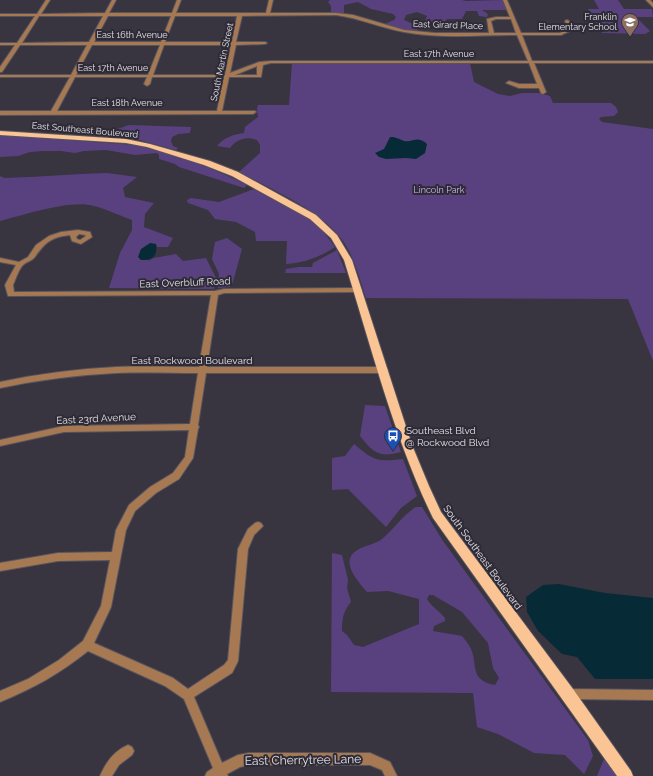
<svg xmlns="http://www.w3.org/2000/svg" width="653" height="776" viewBox="0 0 653 776" font-family="Raleway,sans-serif">
  <style>
    .green { fill: #594180; fill-rule: evenodd }
    .water { fill: #062b36 }
    .lines { fill: none; stroke-linecap: round; stroke-linejoin: round }
    .minor-casing { stroke: #57545e; stroke-width: 2 }
    .major-casing { stroke: #57545e; stroke-width: 2 }
    .minor { fill: #a67953; fill-rule: evenodd }
    .major { fill: #fbc495; fill-rule: evenodd }
    .labels { text-anchor: middle; stroke-width: 4; stroke-linejoin: round; paint-order: stroke }
    .far-poi-label { font-size: 9px; fill: #e2e0e7; stroke: #2e2b36; text-anchor: end }
    .far-street-label { font-size: 9px; fill: #e2e0e7; stroke: #2e2b36 }
    .far-park-label { font-size: 9px; fill: #cbb7f3; stroke: #2e2b36 }
    .street-label { font-size: 10px; fill: #e2e0e7; stroke: #2e2b36 }
    .poi-label { font-size: 10px; fill: #e2e0e7; stroke: #2e2b36; text-anchor: start }
    .near-street-label { font-size: 12px; fill: #e2e0e7; stroke: #2e2b36 }
  </style>
  <rect width="100%" height="100%" fill="#383540"/>
  <path class="green" d="M330,0H462L466,1L502,0L507,10H482L488,14L487,17L479,16L477,11H466L462,19H447L443,23L425,22L427,16L417,12L406,15L404,20L415,25L418,31L405,30L385,24L394,20L396,17L393,14L371,9L358,2L344,5V14L331,13V6L328,2Z
    M594,0H618L624,9H652L653,17H628L638,19L650,31L645,34L602,33L588,9H599Z
    M292,63H470L474,82L498,94L510,96L522,93H539L550,96L553,103H611L616,107L618,112L614,116L601,117L599,119L602,122L653,129V361L628,299L366,298C360,280 355,260 345,244C324,211 272,190 239,172L260,153V145L257,140C246,136 237,139 230,148L217,146C224,137 233,135 244,133L245,127L258,117L257,109L258,105H289Z
    M129,125L191,127L190,133L178,134L172,137L171,141L173,146L178,148L176,150L136,139L85,135L109,132Z
    M0,135L135,145C174,154 211,167 247,185L244,188L179,167L175,164L159,159V155L157,153L135,155L106,150L84,151L75,153L61,151H43L30,152L18,156L0,157Z
    M107,173L137,177L123,188L125,197L154,203L145,214L144,227L173,238L168,247H157L156,244L148,261L154,258L176,254L183,261L206,258L216,278L214,289L109,288L120,253L132,230V220C120,216 107,209 94,206C71,199 24,215 0,221V176L4,178C39,177 73,174 107,173Z
    M254,189L308,218L323,231L335,247C318,258 306,262 286,264L287,241H256L255,232L236,222L215,219L208,210L188,203L187,200L191,198L219,202Z
    M227,238L242,249L233,282L230,287L218,288L219,274L212,259L215,242Z
    M337,250L346,273H285L286,269L299,267H312L313,263Z
    M365,405L385,406L401,452C380,458 373,453 360,436Z
    M354,444C374,461 377,462 403,459L417,496L401,508L386,527L348,489L332,490V458L345,456Z
    M416,507H422L443,541L588,740L593,756L584,774L565,755L534,753L498,734L477,727L473,693L331,692L332,553L342,555L348,580L347,588L351,602C343,612 342,618 342,631L347,635L354,645L363,647L419,624V599L388,591L367,592C357,580 338,560 359,549C366,545 376,544 382,539C393,530 405,513 416,507ZM429,595H433L462,612L488,643L493,668L499,678L495,685C469,680 478,665 471,649C469,644 465,640 462,636L433,631L434,626L445,621V618C439,611 431,606 427,599Z
    M606,754L618,776H597Z"/>
  <path class="water" d="M390,137C396,137 399,139 404,141C413,143 417,135 427,144L425,153L416,159L406,158L386,159L379,157L375,153L384,149Z
    M150,243L156,244C158,256 152,261 141,260L138,257L141,249Z
    M559,584L605,593L653,598V679H595L577,657L562,654L538,631L527,612L526,597L543,585Z"/>
  <g class="lines">
    <defs>
      <path id="minor" d="M46,0H50L41,14L105,13L112,0H116L109,13H172L177,0H181L176,13H266L269,0H273L270,13H336L353,15L404,30L435,33H489L487,19L496,17H510L503,0H507L521,33H560L568,29L565,21L567,20L569,21L572,30L561,35H522L532,61H653V63H534L546,92L543,94L541,93L539,88H519L506,83L509,81L519,84H537L529,63H271L263,65L261,77H229L222,111H255L256,112L253,114L0,115V111H51L70,77H0V75H71L87,45H20L2,72H0V67L15,45H0V43H17L35,16H0V14H37ZM336,15C360,18 381,28 404,32C441,39 480,35 517,35L528,61H271L259,62L230,73L236,45L265,44L267,43L265,42H236L242,16ZM39,16H103L89,42L22,43ZM108,16H171L161,42H94ZM175,16H237L232,42H165ZM496,19H511L516,33H494L491,21ZM92,45H160L148,75H76ZM164,45H231L225,75H153ZM257,66V75H235ZM75,77H147L144,84L147,86L150,84L152,77H224L217,111H57Z
        M646,0H650L653,3V7Z
        M78,230L90,232L92,237L81,244L72,241L70,235C50,237 45,243 34,258C31,261 26,262 23,265C18,270 16,279 13,285L14,292L215,291L224,289L358,288L362,290L358,292L224,293L218,295L207,367H384L388,370L384,373H206L198,425L199,427L198,429L193,458L179,479L156,493L135,511L126,530L111,607L94,643L173,678L188,689L224,665L228,660L238,549L248,529L255,523L258,522L261,523L263,526L254,535L248,549L238,661L232,673L194,697L222,763L238,755L249,753H370L390,762L397,776H385L382,770L370,765H249L240,767L227,774L228,776H205L207,772L213,768L184,699L165,686L88,651C59,674 34,688 0,702V691L28,679L59,660L83,641L101,606L110,560L58,561L0,571V563L58,553L112,552L116,530L129,505L150,487L173,473L185,457L189,430L64,432L0,446V440L64,426L190,424L198,373C171,373 143,372 116,373C77,375 38,380 0,388V382C38,374 77,369 116,367C144,366 172,367 199,367L211,295L8,296L5,285L16,265L0,262V258L19,262L28,257L36,245L49,236L61,232ZM79,234L85,235L86,236L80,240L77,239L76,237Z
        M568,689L653,690V700L568,699L564,698L563,694L564,690Z
        M128,745L132,747L134,751L132,755L119,765L112,776H100C106,762 114,751 128,745Z"/>
      <path id="major" d="M0,131L126,139L150,144L210,161L238,172L316,215L337,235L352,260L412,445L429,486L441,512L573,689L631,771L633,776H617L433,518C394,438 371,346 344,260L331,238L310,219L232,176L204,165L147,147L126,143L0,135Z"/>
    </defs>
    <use href="#minor" class="minor-casing"/>
    <use href="#major" class="major-casing"/>
    <use href="#minor" class="minor"/>
    <use href="#major" class="major"/>
  </g>
  <defs>
    <symbol id="school-pin" viewBox="-11 -11 22 30"><path d="M0 17L-7.5 6A9.5 9.5 0 1 1 7.5 6Z" fill="#8d6e63" stroke="#2e2b36"/><path d="M0-5L7-2L0 1L-7-2ZM-4 1L0 2.5L4 1V4Q0 6-4 4Z" fill="#fff"/></symbol>
    <symbol id="bus-pin" viewBox="-11 -11 22 30"><path d="M0 17L-7.5 6A9.5 9.5 0 1 1 7.5 6Z" fill="#1a4fb4" stroke="#2e2b36"/><path d="M-5-6H5V4H4V6H2V4H-2V6H-4V4H-5ZM-3.5-4V0h7V-4ZM-3.5 1.2v1.5H-2V1.2ZM2 1.2v1.5H3.5V1.2Z" fill="#fff"/></symbol>
  </defs>
  <g fill-rule="evenodd">
    <use href="#school-pin" x="620" y="12" width="20" height="27"/>
    <use href="#bus-pin" x="383" y="426" width="20" height="27"/>
  </g>
  <g class="labels">
    <g class="far-poi-label">
      <text x="617" y="20">Franklin<tspan x="617" dy="10">Elementary School</tspan></text>
    </g>
    <g class="far-street-label">
      <text transform="translate(448 25) rotate(2)" y="3">East Girard Place</text>
      <text x="132" y="38">East 16th Avenue</text>
      <text x="439" y="57">East 17th Avenue</text>
      <text transform="translate(222 62) rotate(-78)" y="3">South Martin Street</text>
      <text x="113" y="71">East 17th Avenue</text>
      <text x="127" y="106">East 18th Avenue</text>
      <text transform="translate(85 130) rotate(5)" y="3">East Southeast Boulevard</text>
    </g>
    <g class="far-park-label">
      <text x="439" y="193">Lincoln Park</text>
    </g>
    <g class="street-label">
      <text transform="translate(185 282) rotate(-2)" y="4">East Overbluff Road</text>
      <text x="192" y="364">East Rockwood Boulevard</text>
      <text transform="translate(96 418) rotate(-3)" y="4">East 23rd Avenue</text>
      <text transform="translate(483 557) rotate(54)" y="4">South Southeast Boulevard</text>
    </g>
    <g class="poi-label">
      <text x="406" y="434">Southeast Blvd<tspan x="406" dy="12">@ Rockwood Blvd</tspan></text>
    </g>
    <g class="near-street-label">
      <text transform="translate(303 760) rotate(-1)" y="4">East Cherrytree Lane</text>
    </g>
  </g>
</svg>
